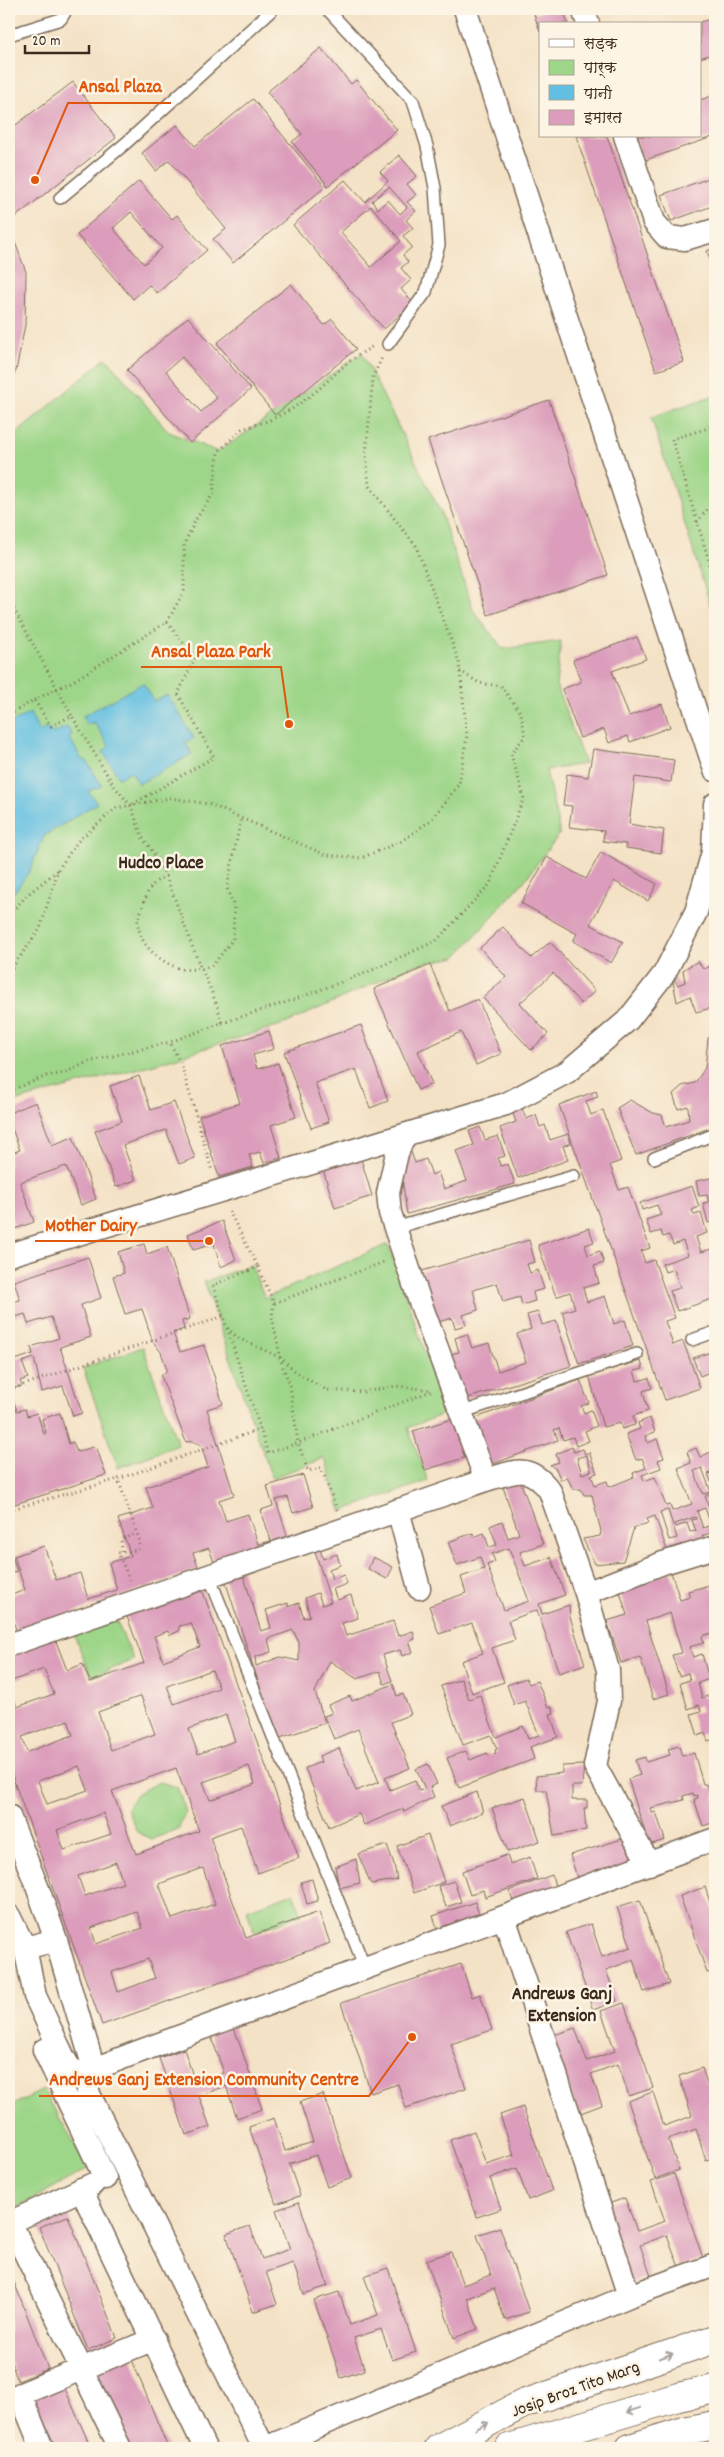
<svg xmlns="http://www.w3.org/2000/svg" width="724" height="2457" viewBox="0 0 724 2457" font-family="Dekko,'Playpen Sans Deva',sans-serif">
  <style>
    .green { fill: #9ed689; stroke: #6c8054 }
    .water { fill: #63bfe1; stroke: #4f7480 }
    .building { fill: #db9dbb; fill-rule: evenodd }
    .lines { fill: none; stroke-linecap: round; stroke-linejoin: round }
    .lane-casing { stroke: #7c6a59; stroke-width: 14 }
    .street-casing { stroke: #7c6a59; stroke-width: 25 }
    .secondary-casing { stroke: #7c6a59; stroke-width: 30 }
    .path { stroke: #7c6a59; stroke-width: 3; stroke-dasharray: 1 4; stroke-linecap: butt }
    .lane { stroke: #fff; stroke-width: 11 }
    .street { stroke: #fff; stroke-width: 22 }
    .secondary { stroke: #fff; stroke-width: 28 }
    .oneway { stroke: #a79f9a }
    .labels { text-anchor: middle; stroke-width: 5; stroke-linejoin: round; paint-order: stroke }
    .street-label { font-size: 18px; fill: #3b2a1e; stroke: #fcf5e5 }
    .neighbourhood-label { font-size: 19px; font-weight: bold; fill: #3b2a1e; stroke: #fcf5e5 }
    .leader { fill: none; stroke: #df570d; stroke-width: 2 }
    .callout-dot { fill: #df570d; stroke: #fcf5e5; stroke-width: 2 }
    .callout-label { font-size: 19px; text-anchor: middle; font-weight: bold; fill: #df570d; stroke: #fcf5e5; stroke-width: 5; stroke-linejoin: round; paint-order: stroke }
  </style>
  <rect width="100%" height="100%" fill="#fcf5e5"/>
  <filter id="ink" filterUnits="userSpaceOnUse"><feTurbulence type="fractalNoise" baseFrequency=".02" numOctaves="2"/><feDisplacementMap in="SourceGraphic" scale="10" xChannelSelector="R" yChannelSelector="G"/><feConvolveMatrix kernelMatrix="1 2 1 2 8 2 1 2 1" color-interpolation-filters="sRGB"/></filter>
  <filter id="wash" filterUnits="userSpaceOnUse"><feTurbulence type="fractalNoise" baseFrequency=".0096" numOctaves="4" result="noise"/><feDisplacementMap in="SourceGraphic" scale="20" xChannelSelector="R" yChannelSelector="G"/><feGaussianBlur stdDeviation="1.12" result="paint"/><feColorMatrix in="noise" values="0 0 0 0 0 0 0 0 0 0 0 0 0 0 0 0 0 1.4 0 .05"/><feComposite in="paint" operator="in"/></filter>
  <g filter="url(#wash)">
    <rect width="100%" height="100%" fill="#f4e2c6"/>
    <path class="green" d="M362,353L441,513L473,610L503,649L561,641L556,685L585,764L546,770L560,833L525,880L456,957L414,965L287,1023L154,1064L9,1103V440L106,358L169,432L218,452Z
      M715,395V620L651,417Z
      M388,1244L446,1413L408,1428L428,1481L341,1511L325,1458L272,1478L204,1282L251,1265L265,1298Z
      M143,1347L178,1445L118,1468L83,1368Z
      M116,1620L134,1660L92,1677L73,1633Z
      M159,1782L177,1787L186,1812L178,1829L152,1839L137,1832L127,1808L136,1794Z
      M293,1893L302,1914L254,1932L247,1910Z
      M43,2090L89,2168L9,2212V2107Z"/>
    <path class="water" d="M143,683L154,701L168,695L194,738L185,743L192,754L139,784L131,771L119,778L103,752L109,746L94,722L87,725L83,716Z
      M30,713L39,732L47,728L52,733L68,727L72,735L69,737L82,760H86L102,786L88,791L97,803L44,836L29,872L9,899V724Z"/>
    <g id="blocks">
      <path class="building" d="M549,9H563L568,24H540V32L534,14Z
        M715,18V53L700,58V22Z
        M321,48L351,84L356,80L397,130L328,186L292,142L302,134L267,92Z
        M73,82L116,138L9,222V130Z
        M715,95V136L643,161L635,136H700V100Z
        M253,99L325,187L233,263L213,239L226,229L169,160L156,171L142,153L177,125L195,146Z
        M576,136H607L684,362L656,371Z
        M399,155L417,176L407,184L416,195L407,202L416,211L406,220L413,228L403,236L412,247L403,255L408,262L401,268L411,280L401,289L413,303L384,329L293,225L345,180L365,202L388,181L380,172ZM389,187L407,207L400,214L388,200L378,209L372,201ZM371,206L401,241L371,267L341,232Z
        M715,176V205L671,221L661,195Z
        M139,181L172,219L177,215L207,250L157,293L149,285L133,299L77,235ZM131,212L162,248L144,264L113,228Z
        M9,226L26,272L25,325L16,371L9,383Z
        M715,248V274L707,251Z
        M291,284L324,325L332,319L356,349L275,415L217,343Z
        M188,317L251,389L190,443L127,370ZM182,357L217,398L201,412L166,371Z
        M549,400L608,575L488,615L428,440Z
        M637,637L646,659L612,671L629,716L662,704L670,727L630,742L628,736L609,743L604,729L580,738L562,689L581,682L573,660Z
        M593,749L674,760L671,782L635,777L629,824L664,830L661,853L626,848V844L603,841L604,831L569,827L572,806L563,805L567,774L588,777Z
        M601,852L657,884L648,901L614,881L590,924L623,942L611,963L573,941L577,934L521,903L547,857L586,879Z
        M503,927L531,958L550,942L595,991L581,1004L553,973L520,1003L548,1034L531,1050L483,998L506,977L480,948Z
        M715,958V1007L696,1012L690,996L677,1002L672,976L678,985L685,982L683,970L698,961L703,969L709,967L710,961Z
        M430,965L450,1011L478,999L501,1054L476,1065L461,1032L418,1051L432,1084L418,1090L374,989Z
        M361,1025L388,1101L370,1108L356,1069L315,1083L329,1122L311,1128L284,1052Z
        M269,1031L274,1049L253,1055L257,1069L278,1063L296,1117L271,1125L281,1158L264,1163L260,1152L249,1155L253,1167L219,1177L199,1116L240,1103L222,1046Z
        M715,1035V1126L636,1155L617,1108L630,1100L653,1113L662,1115L666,1127L689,1120L688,1106L678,1109L673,1094L682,1086L695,1083L705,1068L708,1038Z
        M139,1076L151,1110L174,1102L195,1158L179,1164L166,1130L123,1145L136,1180L116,1187L95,1131L122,1121L110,1086Z
        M596,1091L598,1097L586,1101L591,1115L603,1110L621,1161L610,1165L619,1190L628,1187L650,1248L641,1251L645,1263L654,1260L675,1318L665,1321L673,1345L683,1341L700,1388L665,1400L559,1105Z
        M36,1102L52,1145L73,1137L96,1199L81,1205L66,1166L20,1182L34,1222L15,1229L9,1212V1154L20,1150L9,1121V1113Z
        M522,1108L526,1119L536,1115L540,1127L545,1125L550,1140L568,1134L571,1143L563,1146L568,1160L518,1178L500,1128L516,1122L512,1111Z
        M480,1127L485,1140L498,1136L505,1156L498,1158L500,1166L508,1164L515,1184L407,1214L399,1156L411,1152L415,1163L426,1159L432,1175L438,1172L444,1189L467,1181L456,1151L474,1145L469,1131Z
        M359,1152L372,1196L335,1208L321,1163Z
        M715,1177V1221L708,1223L703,1203L709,1202L707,1195L699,1196L696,1181Z
        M692,1186L699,1207L692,1210L694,1215L701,1213L707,1233L696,1237L701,1252L712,1249L715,1257V1298L677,1311L670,1291L680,1288L674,1269L665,1272L662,1264L688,1255L683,1241L673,1245L669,1235L663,1237L661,1231L651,1234L646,1220L661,1215L657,1205L642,1210L640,1203Z
        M222,1221L236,1260L221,1267L214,1244L193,1250L188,1234Z
        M589,1228L594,1242L585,1245L588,1255L600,1251L604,1263L594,1266L599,1283L583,1288L587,1302L605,1296L614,1324L625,1320L633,1346L579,1364L562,1312L575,1308L570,1292L556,1297L538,1245Z
        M529,1240L535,1262L527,1264L530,1273L538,1270L544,1289L533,1292L535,1301L522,1305L520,1297L503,1302L497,1283L473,1290L478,1310L463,1315L466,1325L455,1328L452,1318L438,1322L422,1271Z
        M144,1244L147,1254L167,1247L190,1319L182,1321L184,1329L173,1333L180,1352L204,1345L223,1404L207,1409L234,1495L219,1500L226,1521L248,1514L258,1544L271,1541L261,1510L273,1506L267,1486L303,1475L313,1507L293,1513L288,1497L276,1500L288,1538L215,1565L209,1548L193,1553L199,1569L17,1632L9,1610V1596L25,1590L14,1556L44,1546L56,1580L80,1573L88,1599L117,1590L109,1563L131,1556L118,1519L153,1508L146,1487L208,1467L201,1445L192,1441L186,1442L161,1376L167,1370L161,1352L153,1342L142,1309L125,1314L113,1276L124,1273L118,1252Z
        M88,1257L101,1298L81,1305L91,1337L60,1347L82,1413L73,1416L63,1386L42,1392L34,1358L22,1362L28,1378L20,1381L22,1386L10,1389L17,1411L25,1409L27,1416L37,1413L44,1434L46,1433L42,1419L60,1413L69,1444L73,1442L77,1452L96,1446L106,1475L9,1506V1362L33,1354L31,1347L59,1338L51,1317L28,1324L25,1314L9,1319V1303L20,1300L14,1281Z
        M538,1312L542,1325L556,1321L571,1366L465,1399L446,1355L459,1352L455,1338L467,1334L472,1348L489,1343L498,1371L526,1362L517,1334L531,1329L527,1315Z
        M715,1339V1378L712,1371L700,1376L693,1358L714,1351L710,1340Z
        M641,1361L643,1369L634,1371L637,1381L649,1378L652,1388L643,1391L648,1411L633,1416L635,1425L622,1429L620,1423L603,1427L589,1375Z
        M580,1380L589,1403L581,1406L584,1413L591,1410L597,1426L585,1431L589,1441L576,1446L573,1437L563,1440L559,1428L554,1430L558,1440L490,1465L473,1419Z
        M455,1418L467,1457L425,1470L413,1431Z
        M650,1418L655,1432L645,1436L648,1443L657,1439L664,1458L658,1460L661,1468L642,1475L644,1481L655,1477L666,1506L670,1505L672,1511L692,1504L678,1468L691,1463L687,1452L696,1448L700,1457L715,1450V1471L708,1474L711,1482L715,1481V1499L713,1493L705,1496L715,1523V1531L702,1536L705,1542L684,1550L682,1544L667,1550L655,1516L647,1519L648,1523L634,1528L623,1561L595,1564L583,1539L600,1536L601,1531L592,1495H584L581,1489H573L567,1477L561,1480L556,1469L550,1465L559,1462L556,1454L572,1447L574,1452L583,1449L585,1454L589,1452L597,1473L591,1475L595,1485L607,1481L609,1487L634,1477L633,1473L646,1468L642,1458L636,1460L626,1434L640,1429L638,1423ZM587,1455L591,1471L582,1474L577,1458ZM702,1468L711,1492L703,1494L694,1471ZM705,1508L711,1525L703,1528L697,1511ZM668,1510L677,1538L669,1540L660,1512ZM695,1517L696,1519L692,1520L696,1531L690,1532L687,1523L676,1527L675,1524Z
        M520,1480L543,1544L520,1552L525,1566L551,1557L565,1595L539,1604L542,1614L569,1605L570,1617L585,1664L559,1673L537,1610L508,1621L515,1640L492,1648L504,1682L472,1693L461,1661L483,1653L472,1623L439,1634L429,1606L466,1593L461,1577L484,1569L480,1557L457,1565L448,1542L473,1533L474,1537L484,1533L489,1547L497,1545L490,1526L502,1521L508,1538L519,1534L503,1487ZM509,1548L529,1601L504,1610L487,1565L495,1562L492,1554Z
        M331,1536L334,1545L320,1549L323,1559L337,1554L340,1565L329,1569L332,1579L344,1575L347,1584L333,1589L337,1600L351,1595L358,1618L342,1623L346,1636L393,1621L398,1636L413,1631L415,1639L409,1641L413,1652L402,1656L400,1650L383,1655L392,1681L384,1684L380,1671L357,1679L330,1661L315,1692L325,1723L277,1739L223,1574L241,1568L261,1631L271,1628L266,1610L288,1603V1607L299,1603L304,1618L310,1616L305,1598L318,1593L322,1605L331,1602L312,1542ZM293,1630L299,1643V1661L280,1657L256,1666L255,1657L271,1652L268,1639Z
        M9,1548L17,1571L9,1574Z
        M373,1557L393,1567L387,1579L368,1569Z
        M671,1572L680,1600L690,1597L688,1591L710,1585L711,1589L715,1588V1632L702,1636L704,1643L689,1647L693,1657L702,1654L709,1679L698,1683L702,1698L714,1694L715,1699V1739L708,1741L705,1733L698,1736L691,1714L701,1711L699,1705L688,1709L680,1683L690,1680L688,1673L679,1676L672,1655L682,1653L670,1613L646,1621L669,1694L653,1699L640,1657L621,1663L607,1621L627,1615L619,1589Z
        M200,1584L299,1858L258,1873L241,1826L210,1837L246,1938L319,1912L330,1943L102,2025L9,1767V1684L17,1707L54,1694L44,1669L9,1682V1652L54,1636L67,1670L83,1664L90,1682L144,1663L125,1611ZM191,1623L200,1647L163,1661L154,1636L168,1631L170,1635L179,1631V1626ZM212,1670L219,1688L174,1704L167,1686ZM141,1696L155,1734L111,1750L98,1712ZM226,1715L235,1741L198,1754L189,1729ZM68,1720L73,1735L27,1752L22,1737ZM79,1766L88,1790L47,1804L38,1781ZM249,1766L255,1784L210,1800L203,1782ZM176,1768L199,1831L136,1854L112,1791ZM103,1813L111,1834L64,1850L57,1830ZM116,1862L123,1883L85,1896L78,1876ZM203,1868L215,1904L172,1919L159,1884ZM137,1912L143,1928L96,1944L91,1928ZM148,1959L155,1978L118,1992L112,1972Z
        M526,1678L529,1684L537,1681L548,1707L551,1706L554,1713L550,1714L558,1737L530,1747L534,1759L459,1788L447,1758L466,1751L470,1760L487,1753L489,1756L496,1753L495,1750L497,1749L491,1735L463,1745L441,1686L461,1679L469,1699L480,1695L496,1737L523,1726L528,1739L539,1735L525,1701L514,1705L507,1685Z
        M393,1684L397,1696L403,1694L411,1714L391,1722L410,1768L385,1778L390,1790L415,1780L419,1791L425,1789L416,1769L428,1764L437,1784L430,1787L434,1797L404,1812L403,1809L364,1825L359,1814L329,1827L305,1768L321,1762L319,1756L339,1748L356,1791L379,1782L358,1729L334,1739L324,1716L332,1713L328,1705L350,1696L352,1701Z
        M679,1746L682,1756L694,1753L703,1784H706L708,1789L715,1786V1822L703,1826L694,1799L698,1798L697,1795L694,1796L693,1793L683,1796L684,1800L650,1808L652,1813L656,1812L665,1840L652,1844L655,1851L580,1887L570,1855L645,1832L628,1779L640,1775L635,1760L645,1757L646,1762L670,1755L668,1749Z
        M584,1765L582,1786H572V1800H587V1808H584L586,1830L554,1836L546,1790H537L536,1776L562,1773V1766Z
        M477,1792L483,1812L450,1826L441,1806Z
        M525,1797L540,1841L508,1852L492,1808Z
        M428,1835L444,1882L414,1893L397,1846Z
        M387,1845L394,1864L397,1880L371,1884L358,1854Z
        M507,1855L510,1864L530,1857L537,1879L485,1897L483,1890L470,1895L462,1871Z
        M356,1859L360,1883L339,1888L335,1867Z
        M552,1875L556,1890L515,1906L509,1891Z
        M312,1879L318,1901L307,1904L301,1882Z
        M454,1881L461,1902L446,1907L438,1886Z
        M705,1887L715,1917V1971L707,1973L680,1896Z
        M640,1900L669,1984L644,1992L633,1960L606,1970L617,2001L593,2010L566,1932L591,1924L602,1957L631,1947L617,1907Z
        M475,1902L481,1921L439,1934L433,1916Z
        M461,1964L472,1997L480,1994L492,2030L451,2044L466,2088L406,2108L398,2084L371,2093L341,2003Z
        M624,2003L653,2088L629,2096L618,2064L591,2074L602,2105L578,2114L551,2036L575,2028L587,2061L615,2051L601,2011Z
        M233,2025L262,2109L237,2118L226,2086L199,2096L210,2127L186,2135L159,2058L184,2049L195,2082L224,2073L210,2033Z
        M702,2068L715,2108V2158L706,2161L696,2129L668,2139L679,2170L655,2179L628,2101L653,2092L664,2126L692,2116L679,2076Z
        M323,2094L352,2178L327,2187L316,2155L289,2164L300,2196L276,2204L249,2127L274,2118L285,2151L313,2142L300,2102Z
        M523,2107L552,2191L528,2200L517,2168L490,2178L501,2209L477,2217L450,2140L474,2131L486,2164L514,2155L500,2115Z
        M674,2174L703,2258L679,2267L667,2235L640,2245L651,2276L627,2284L600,2207L625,2198L637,2231L665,2221L651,2182Z
        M299,2202L328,2286L304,2294L293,2263L266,2272L277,2304L253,2312L226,2234L250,2226L262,2259L290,2249L276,2210Z
        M68,2216L117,2338L88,2350L39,2227Z
        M500,2227L529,2312L505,2320L494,2288L467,2298L478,2329L454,2338L426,2260L451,2252L463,2285L491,2275L477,2235Z
        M388,2268L416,2352L392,2360L381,2329L354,2338L365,2370L341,2378L314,2300L339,2292L350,2325L378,2315L364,2276Z
        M9,2269L48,2369L18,2381L9,2357Z
        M130,2355L168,2448H125L94,2370Z
        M62,2382L91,2448H56L32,2396Z"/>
    </g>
  </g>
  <g filter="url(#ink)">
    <use href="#blocks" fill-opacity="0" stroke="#7c6a59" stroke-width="1"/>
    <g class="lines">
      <defs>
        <path id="lane" d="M327,9L413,101L427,146L435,188L439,245L426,292L388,344
          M9,35L61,19L67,9
          M60,198L126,143L273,9
          M654,1158L715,1134
          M395,1228L574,1176
          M692,1340L715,1332
          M460,1413L637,1354
          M209,1576L365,1968"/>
        <path id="street" d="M465,9L715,770
          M583,9L588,24
          M625,136L654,222L667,237L685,239L715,230
          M405,1135L397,1153L388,1193L390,1213L420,1302L486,1480
          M9,1255L506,1104L567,1072L628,1020L664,974L696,912L713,852L715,804
          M398,1510L419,1588
          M586,1593L663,1563L715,1547
          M9,1645L486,1480C516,1471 529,1463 550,1491L586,1593L608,1670L609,1701L595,1766L649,1864
          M9,1816L38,1889L56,1940L25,1948
          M9,1916L25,1948L35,1996L63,2056L69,2067L88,2080L94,2069L135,2053L715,1839
          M504,1917L629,2296
          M56,1940L94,2069
          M44,2050L105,2178
          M88,2080V2092L264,2448
          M81,2189L205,2448
          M10,2222L120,2448
          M9,2223L93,2184
          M20,2394L42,2448
          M9,2399L154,2339
          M265,2448L629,2296L715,2265"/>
        <path id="secondary" d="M439,2448L523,2404L715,2339
          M509,2448L678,2397L715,2389
          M630,2448L684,2431L715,2425"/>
      </defs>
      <use href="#lane" class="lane-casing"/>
      <use href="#street" class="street-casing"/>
      <use href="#secondary" class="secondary-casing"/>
      <path class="path" d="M715,426L672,439L715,581
        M697,522L715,500
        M9,600L72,716
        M167,622L184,591V545L196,519L213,494L218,452L242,429L268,421L292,409L319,389L348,362L373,346
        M34,700L73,681L167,622L195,658L178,694L214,757L133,804
        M9,715L34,700L51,726L72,716L114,786L131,806L143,839L151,849L166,876C152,882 148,890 143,905C142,910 139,915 138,920C137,944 160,963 182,969C187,970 195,969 201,969C207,979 220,1011 222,1023L170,1042L181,1064L212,1171
        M166,876L201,969L213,965L233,939L234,907L227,888L241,818
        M9,915L27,895L58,870
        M9,972L40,929L58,870L77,842L116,808L170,798L209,804L326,855L361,858L402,841L431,820L459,784L467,736L459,662L416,546L369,486L366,454L373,376L382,358
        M222,1023L296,999L368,972L436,941L490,884L524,797L511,754L525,736L521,713L501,686L479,683L460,671
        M9,1091L47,1076L64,1073L88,1062L170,1042
        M229,1211L258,1267
        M274,1303L272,1316L282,1365L290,1385L298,1443L268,1453L213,1285L258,1267L274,1303L384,1262
        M227,1328L238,1338L281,1358L296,1372L326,1390L364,1392L396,1386L431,1390
        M9,1390L224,1316
        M9,1510L118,1479
        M337,1510L321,1468L308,1471L298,1443L431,1391
        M122,1552L121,1539L137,1534
        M130,1580L118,1553L138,1550L140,1542L118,1479L261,1429"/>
      <use href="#lane" class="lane"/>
      <use href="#street" class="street"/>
      <use href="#secondary" class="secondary"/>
    </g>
    <defs><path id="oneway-shaft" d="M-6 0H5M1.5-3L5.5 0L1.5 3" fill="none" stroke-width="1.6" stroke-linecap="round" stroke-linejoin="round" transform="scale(1.25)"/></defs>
    <g class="oneway">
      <use href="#oneway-shaft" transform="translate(666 2356) rotate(-19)"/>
      <use href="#oneway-shaft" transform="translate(634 2410) rotate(163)"/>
      <use href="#oneway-shaft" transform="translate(482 2426) rotate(-28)"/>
    </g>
  </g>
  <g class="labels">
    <g class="street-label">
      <text transform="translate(575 2388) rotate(-20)" y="6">Josip Broz Tito Marg</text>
    </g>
    <g class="neighbourhood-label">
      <text x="161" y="868">Hudco Place</text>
      <text x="562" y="1999">Andrews Ganj<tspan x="562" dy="22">Extension</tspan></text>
    </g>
  </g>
  <path class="leader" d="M35 180L68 103H171M289 724L281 667H141M209 1241L147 1241H35M412 2037L369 2096H39"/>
  <g class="callout-dot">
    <circle cx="35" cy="180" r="5"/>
    <circle cx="289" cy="724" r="5"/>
    <circle cx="209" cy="1241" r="5"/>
    <circle cx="412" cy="2037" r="5"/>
  </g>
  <g class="callout-label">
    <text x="120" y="92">Ansal Plaza</text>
    <text x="211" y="657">Ansal Plaza Park</text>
    <text x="91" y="1231">Mother Dairy</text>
    <text x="204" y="2085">Andrews Ganj Extension Community Centre</text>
  </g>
  <rect width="724" height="2457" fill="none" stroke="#fcf5e5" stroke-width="30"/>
  <rect x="539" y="22" width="162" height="115" fill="#fcf5e5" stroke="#afa495"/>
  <rect x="549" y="39" width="25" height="8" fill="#ffffff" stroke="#afa495"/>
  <text x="584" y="48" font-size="15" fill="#3b2a1e">सड़क</text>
  <rect x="549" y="60" width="25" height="15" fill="#9ed689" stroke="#afa495"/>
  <text x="584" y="72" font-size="15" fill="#3b2a1e">पार्क</text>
  <rect x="549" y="85" width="25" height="15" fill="#63bfe1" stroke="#afa495"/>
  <text x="584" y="98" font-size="15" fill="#3b2a1e">पानी</text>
  <rect x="549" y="110" width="25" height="15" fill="#db9dbb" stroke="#afa495"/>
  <text x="584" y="122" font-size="15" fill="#3b2a1e">इमारत</text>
  <path d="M25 45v8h64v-8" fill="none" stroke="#3b2a1e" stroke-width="2.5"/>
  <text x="32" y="45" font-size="15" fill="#3b2a1e" stroke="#fcf5e5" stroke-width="4" paint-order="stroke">20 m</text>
</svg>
